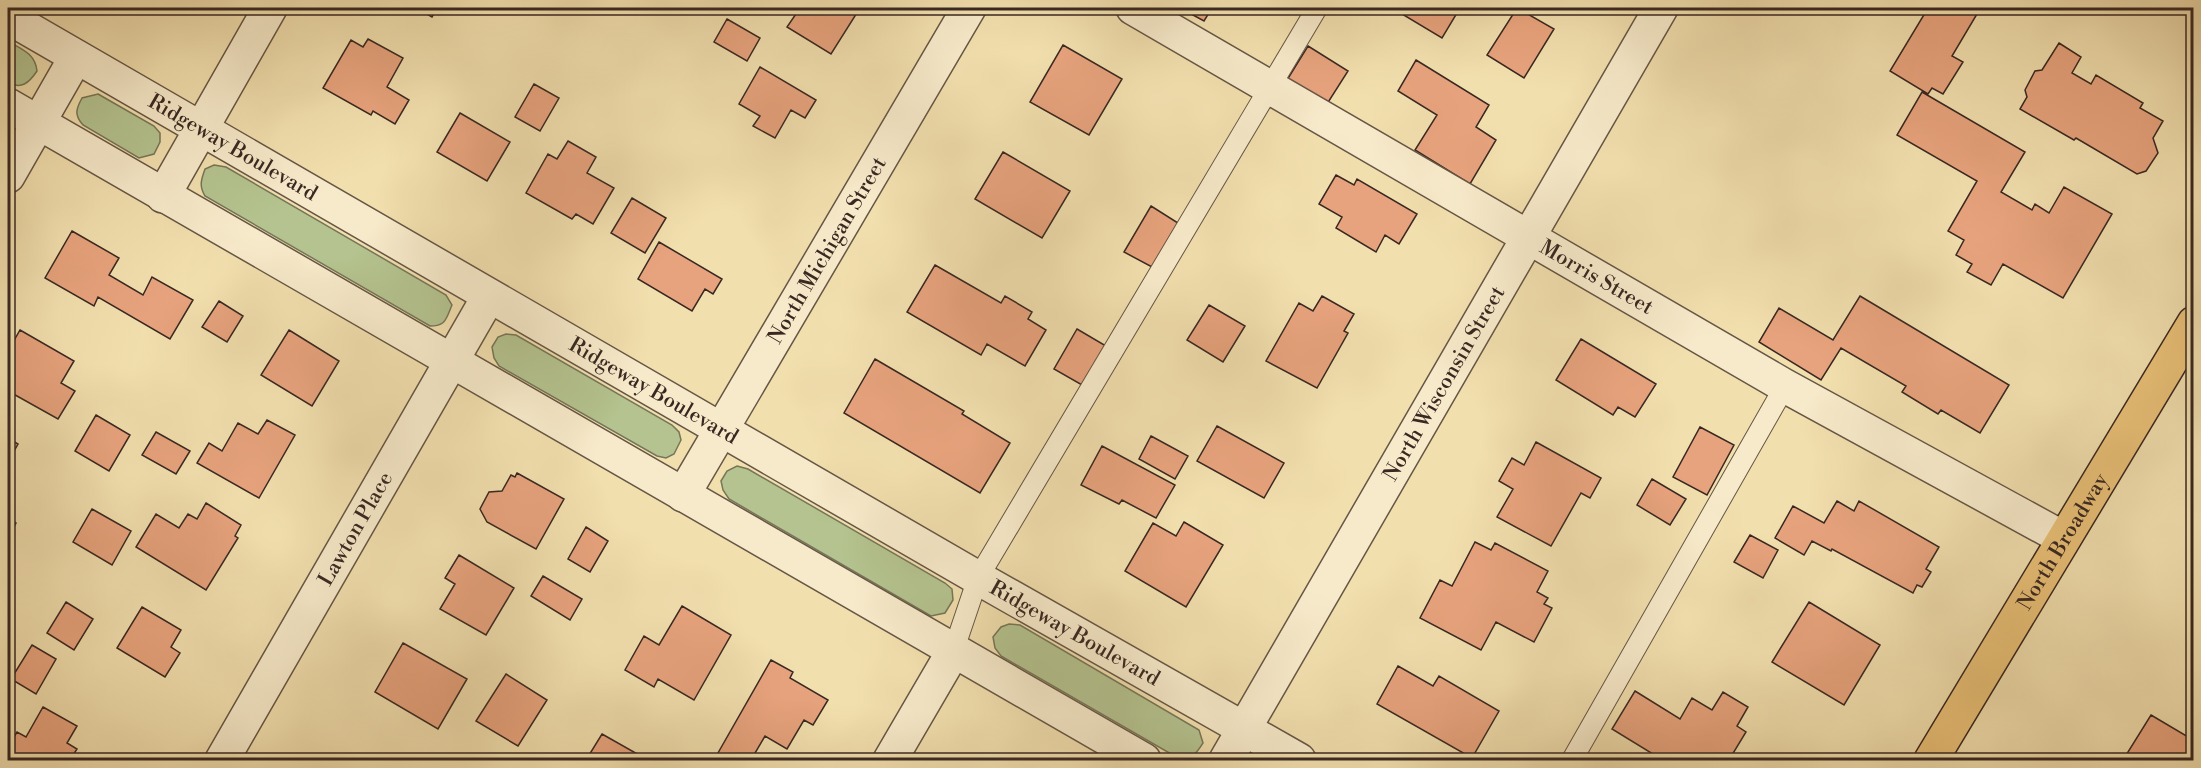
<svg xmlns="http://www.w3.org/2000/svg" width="2201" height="768" viewBox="0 0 2201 768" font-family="'Libre Bodoni',serif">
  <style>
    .green { fill: #b4c38f; stroke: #767658; stroke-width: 1.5 }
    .building { fill: #e7a37d; stroke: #382822; stroke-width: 1.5 }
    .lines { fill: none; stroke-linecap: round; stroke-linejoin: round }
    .service-casing { stroke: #665645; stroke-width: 22 }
    .minor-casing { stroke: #665645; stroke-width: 36 }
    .primary-casing { stroke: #382822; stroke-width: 36 }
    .service { stroke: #f7eaca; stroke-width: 20 }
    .minor { stroke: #f7eaca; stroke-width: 33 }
    .primary { stroke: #e9c077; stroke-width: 33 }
    .labels { text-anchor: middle; stroke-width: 5; stroke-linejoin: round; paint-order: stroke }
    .street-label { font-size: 21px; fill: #382822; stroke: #f7eaca }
  </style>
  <rect width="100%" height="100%" fill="#f2dfae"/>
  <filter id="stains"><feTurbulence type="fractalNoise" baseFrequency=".00333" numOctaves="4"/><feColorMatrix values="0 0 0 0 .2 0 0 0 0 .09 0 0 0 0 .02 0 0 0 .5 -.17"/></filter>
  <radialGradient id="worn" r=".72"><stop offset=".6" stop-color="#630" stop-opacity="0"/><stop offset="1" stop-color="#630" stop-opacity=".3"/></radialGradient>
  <path class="green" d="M8,41C22,50 35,53 37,71C29,83 21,90 8,82Z
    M98,94L154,126L160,133V142L154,154L139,158L83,125C74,115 76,109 82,98Z
    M214,165L226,167L446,295L452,305C446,319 446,326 430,326L205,196C199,186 201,180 205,169Z
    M506,334L516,335L672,425L679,432L681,440L674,454L666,458L657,456L499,366L494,358L492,347L498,337Z
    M737,466L748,469L945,583L952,589L953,600L945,613L931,616L729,499L723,490L721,481L727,471Z
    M1009,624L1020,625L1199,730L1203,743C1196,754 1193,759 1178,758L1001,656L995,648L993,637L1001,627Z"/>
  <path class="building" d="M416,8H437L432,17Z
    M800,8H860L831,54L787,27Z
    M1180,8H1212L1204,21Z
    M1406,8H1460L1442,38L1402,14Z
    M1517,8L1554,29L1524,78L1487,55Z
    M1928,8H1967L1977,14L1952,56L1963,62L1943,94L1932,88L1928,94L1890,71Z
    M727,19L760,38L747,61L714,42Z
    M368,39L403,58L387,87L409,100L395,124L373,111L371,115L323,88L351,40L363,47Z
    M2059,43L2081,57L2072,73L2091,84L2096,75L2143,103L2140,108L2163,121L2153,138L2158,153L2146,171L2137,174L2076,138L2074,140L2020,109L2027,97L2025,90L2035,71L2042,70Z
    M1063,45L1122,79L1089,135L1030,102Z
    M1308,46L1348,71L1327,104L1287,80Z
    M1416,60L1489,105L1476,127L1496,140L1470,184L1415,150L1437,115L1398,91Z
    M760,67L816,100L805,118L791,110L775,138L753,126L760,116L739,104Z
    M534,84L559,98L540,131L515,117Z
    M1922,92L2025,152L2001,192L2032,210L2035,204L2049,213L2064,187L2112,214L2063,298L2003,264L1991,285L1967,272L1972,264L1956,255L1964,240L1948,231L1977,181L1897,135Z
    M460,113L510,142L487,181L437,152Z
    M568,141L596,157L587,173L614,188L593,224L576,214L572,219L526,193L548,154L557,159Z
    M1003,152L1070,191L1042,238L975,199Z
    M1336,175L1354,185L1357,179L1417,214L1399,244L1385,235L1376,252L1336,228L1342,217L1319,204Z
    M632,198L666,218L645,253L611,233Z
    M1151,206L1178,223L1152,267L1124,252Z
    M72,231L119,258L109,275L143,295L152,277L193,300L170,339L98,297L94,306L45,278Z
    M659,242L722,279L713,294L705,289L692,311L638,279Z
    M935,265L1001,303L1005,296L1032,312L1028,319L1046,330L1025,366L987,344L981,355L907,312Z
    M1322,296L1354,314L1344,331L1348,333L1317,388L1266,361L1299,303L1313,311Z
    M1860,296L2009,385L1980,433L1941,410L1938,414L1902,392L1906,386L1841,348L1821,380L1759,342L1779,308L1833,340Z
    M219,301L243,316L227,342L202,327Z
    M1209,305L1245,326L1223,362L1187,340Z
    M1077,329L1106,346L1082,385L1054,369Z
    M20,330L74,361L61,383L75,391L58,419L8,391V351Z
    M289,330L339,361L312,406L261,375Z
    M1581,339L1656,384L1635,417L1618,407L1613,415L1556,380Z
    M875,359L964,411L962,414L1010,443L980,493L844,413Z
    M96,415L130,435L109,471L75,451Z
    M267,420L295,435L259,498L197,463L209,443L222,451L238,423L258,434Z
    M1217,426L1284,463L1264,498L1197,461Z
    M1700,427L1734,445L1707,495L1673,477Z
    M156,432L190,451L176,474L142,455Z
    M1151,436L1188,456L1175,479L1139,459Z
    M8,438L18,444L9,460L8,459Z
    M1536,442L1601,478L1590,498L1581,493L1551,546L1497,517L1513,489L1499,481L1512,458L1524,465Z
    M1102,446L1175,485L1156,518L1122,500L1119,504L1081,485Z
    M517,473L564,499L536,549L487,522L480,509L489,492L502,491L511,475L515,477Z
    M1652,479L1686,499L1670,525L1637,505Z
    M1837,501L1854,511L1859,501L1939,547L1926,569L1931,572L1922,587L1917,585L1913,593L1832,549L1831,551L1812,541L1804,555L1775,538L1793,506L1824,523Z
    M206,503L241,525L235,536L238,538L206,590L136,547L156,514L179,528L188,514L197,519Z
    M92,509L131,531L112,565L73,542Z
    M8,518L16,523L8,539Z
    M1184,522L1223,545L1186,607L1125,571L1153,523L1176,536Z
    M586,527L608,541L590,572L568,559Z
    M1750,535L1778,550L1763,578L1734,562Z
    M1475,542L1491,550L1495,543L1548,571L1537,592L1548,598L1544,604L1552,608L1534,642L1496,622L1481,650L1420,618L1440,580L1452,586Z
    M459,555L514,588L486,635L440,609L455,584L445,578Z
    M543,576L582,599L570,620L531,596Z
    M66,602L93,619L74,650L47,633Z
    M1809,602L1880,645L1844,705L1772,662Z
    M682,606L731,635L694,700L658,679L654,687L625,670L644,636L659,645Z
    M142,607L181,630L171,647L180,653L165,677L117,648Z
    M403,643L467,679L438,729L375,692Z
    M32,645L56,659L36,694L11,679Z
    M771,660L793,672L790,678L828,700L813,725L804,720L787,749L765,736L751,760H714Z
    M1398,666L1433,686L1439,676L1499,711L1472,758L1377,704Z
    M506,674L547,700L518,746L476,721Z
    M1635,691L1680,719L1692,698L1712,710L1723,692L1748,707L1737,726L1746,732L1729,760H1698L1693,758L1692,760H1653L1650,759L1653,754L1612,729Z
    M43,707L77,726L67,743L77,749L70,760H8V748L17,732L26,737Z
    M2151,715L2188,737L2194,727V760H2123Z
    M602,734L648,760H586Z"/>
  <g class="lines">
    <defs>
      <path id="service" d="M953,652L978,578L1317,8
        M1572,760L1785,386"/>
      <g id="minor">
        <path id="s1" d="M1133,8L1785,386L2063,538"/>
        <path id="s2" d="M8,17L978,578L1299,760"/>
        <path d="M8,105L1144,760"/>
        <path d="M8,176L76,57"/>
        <path d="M163,196L270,8"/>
        <path id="s3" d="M683,495L969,8"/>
        <path id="s4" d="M222,760L489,296"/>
        <path d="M890,760L953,652"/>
        <path id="s5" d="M1226,760L1661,8"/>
      </g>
      <g id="primary">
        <path id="s6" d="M1931,760L2194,323"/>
      </g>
    </defs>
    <use href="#service" class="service-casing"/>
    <use href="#minor" class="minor-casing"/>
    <use href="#primary" class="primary-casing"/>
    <use href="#service" class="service"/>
    <use href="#minor" class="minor"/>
    <use href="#primary" class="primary"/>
  </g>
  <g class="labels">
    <g class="street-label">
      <text dy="7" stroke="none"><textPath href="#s2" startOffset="260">Ridgeway Boulevard</textPath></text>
      <text dy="7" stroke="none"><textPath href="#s3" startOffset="284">North Michigan Street</textPath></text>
      <text dy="7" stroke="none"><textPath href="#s1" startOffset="536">Morris Street</textPath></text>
      <text dy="7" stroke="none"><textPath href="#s5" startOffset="435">North Wisconsin Street</textPath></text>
      <text dy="7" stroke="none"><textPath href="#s2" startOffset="746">Ridgeway Boulevard</textPath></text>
      <text dy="7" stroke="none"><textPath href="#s4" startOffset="267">Lawton Place</textPath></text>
      <text dy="7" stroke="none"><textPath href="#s6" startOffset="255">North Broadway</textPath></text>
      <text dy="7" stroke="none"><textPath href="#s2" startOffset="1232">Ridgeway Boulevard</textPath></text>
    </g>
  </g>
  <rect width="2201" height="768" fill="none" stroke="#f2dfae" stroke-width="30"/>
  <rect x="9" y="9" width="2183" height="750" fill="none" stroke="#382822" stroke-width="3"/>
  <rect x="15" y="15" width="2171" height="738" fill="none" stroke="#382822" stroke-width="1.5"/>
  <rect width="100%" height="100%" filter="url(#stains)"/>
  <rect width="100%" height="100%" fill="url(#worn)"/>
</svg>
